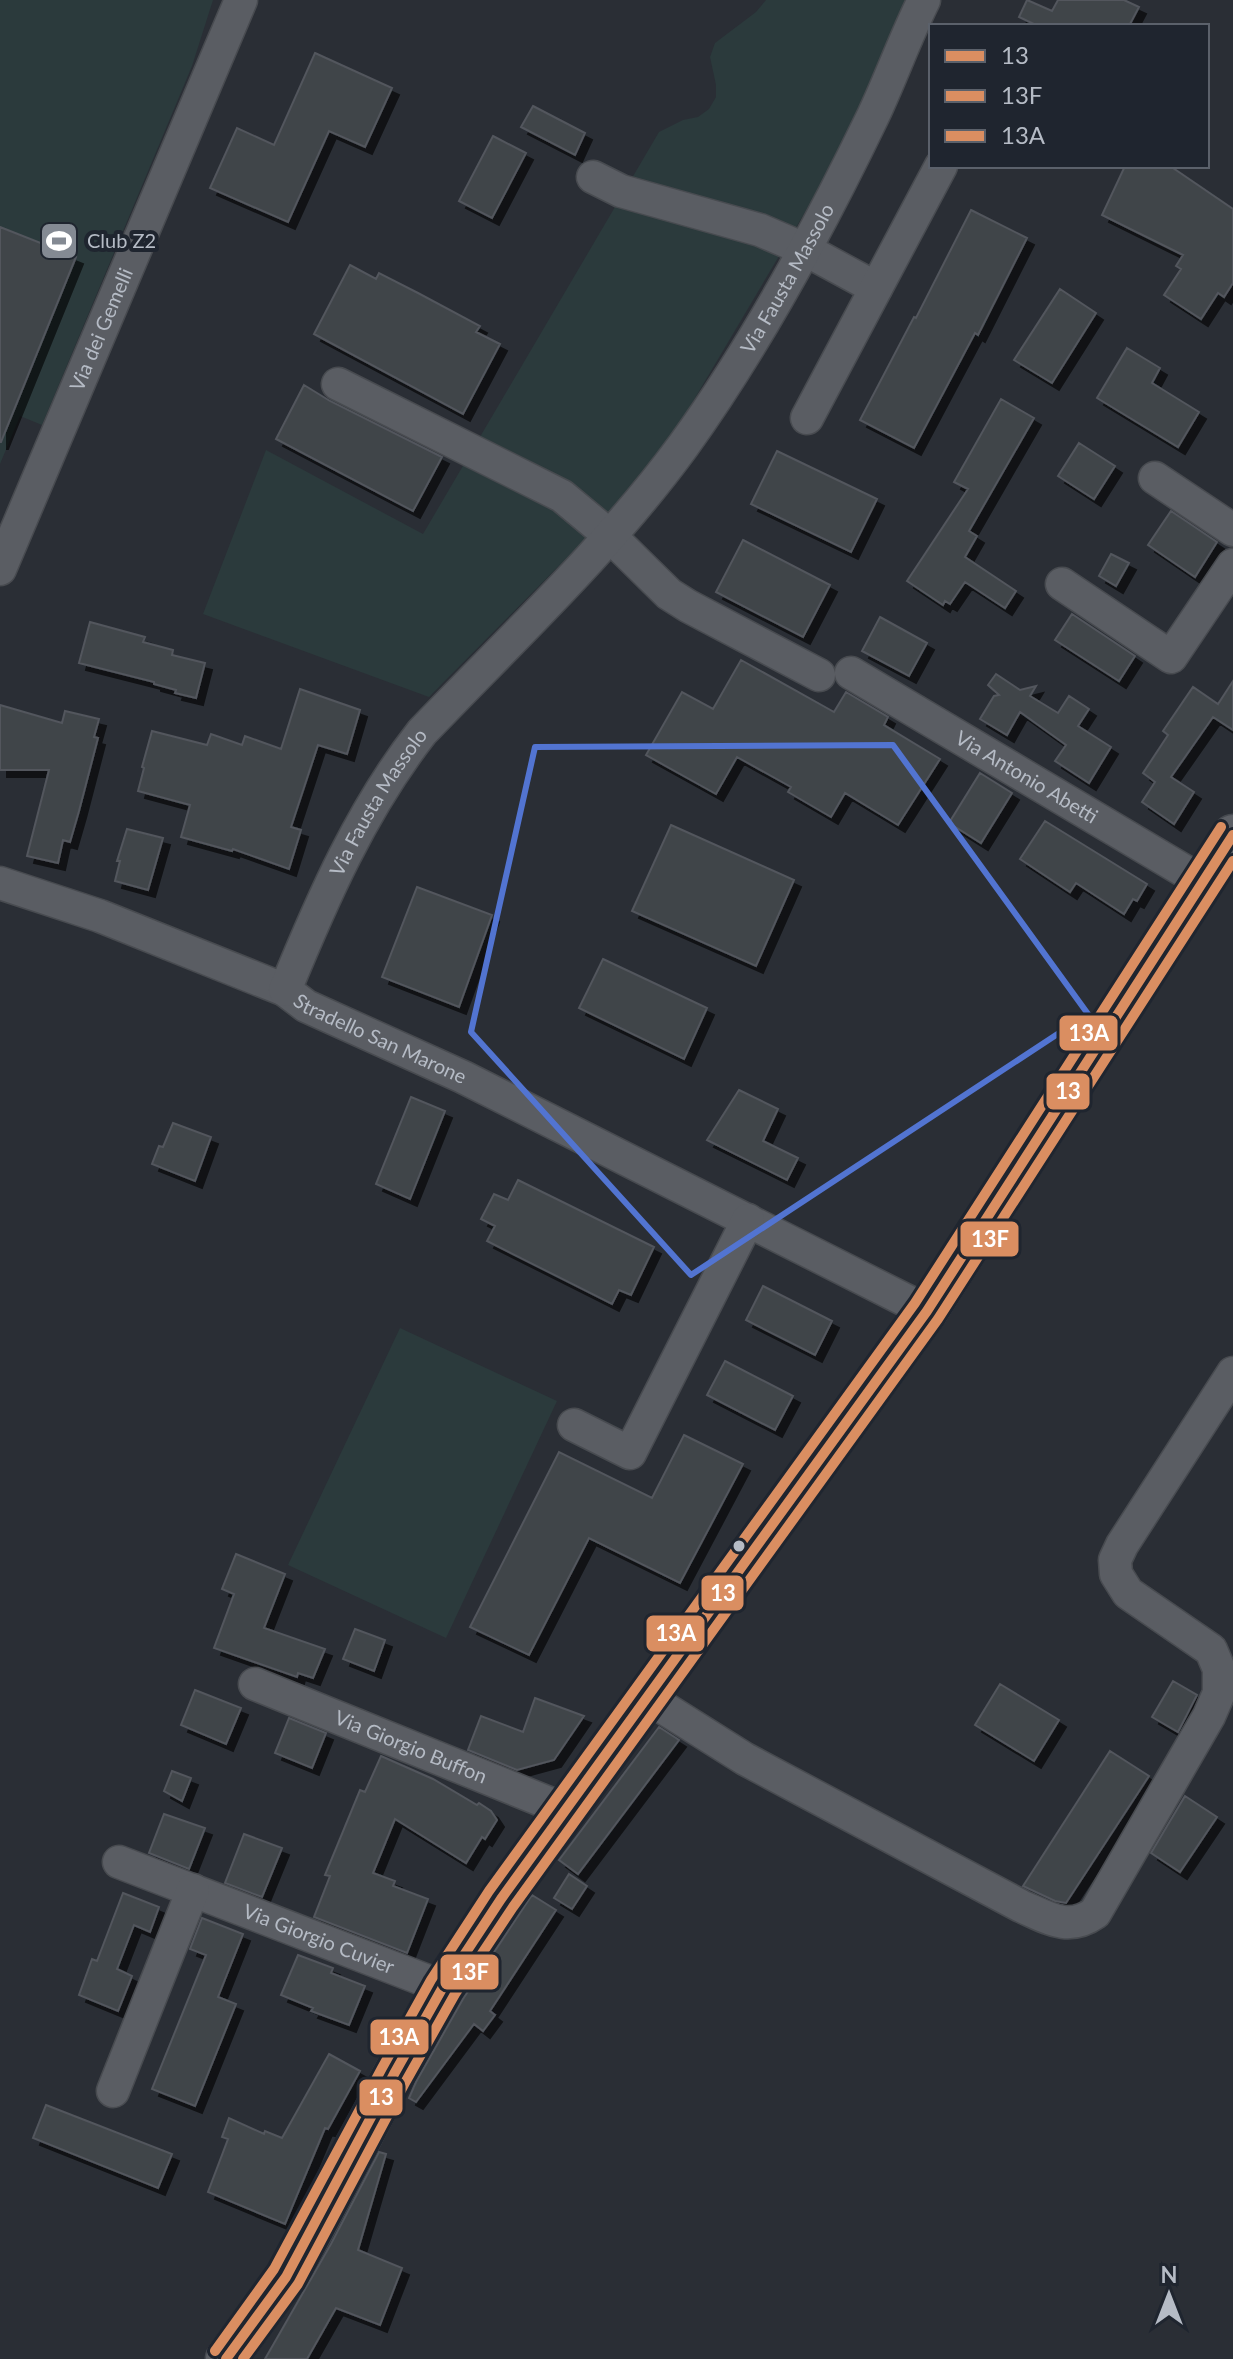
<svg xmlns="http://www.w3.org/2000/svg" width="1233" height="2359" viewBox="0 0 1233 2359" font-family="Lato,sans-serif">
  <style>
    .green { fill: #2b3a3c }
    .building { fill: #41454a; stroke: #52565d; stroke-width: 2; filter: url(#shadow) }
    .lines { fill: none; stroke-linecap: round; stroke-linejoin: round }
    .minor-casing { stroke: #484b50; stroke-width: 35 }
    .major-casing { stroke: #45494f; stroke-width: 43 }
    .minor { stroke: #5a5d63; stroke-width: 32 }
    .major { stroke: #5c5f65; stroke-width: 40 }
    .bus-1-casing { stroke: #1f252f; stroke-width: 16 }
    .bus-2-casing { stroke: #1f252f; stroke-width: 16 }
    .bus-3-casing { stroke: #1f252f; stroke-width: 16 }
    .bus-1 { stroke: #da8e61; stroke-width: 10 }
    .bus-2 { stroke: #da8e61; stroke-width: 10 }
    .bus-3 { stroke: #da8e61; stroke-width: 10 }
    .marked { fill: none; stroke: #5274d1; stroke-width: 6; stroke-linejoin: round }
    .bus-dot { fill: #b5bbc5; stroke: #1f252f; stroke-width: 3 }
    .labels { text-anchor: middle; stroke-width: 8; stroke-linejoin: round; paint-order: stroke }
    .poi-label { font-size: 20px; fill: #b5bbc5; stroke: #1f252f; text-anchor: start }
    .street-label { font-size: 20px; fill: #b5bbc5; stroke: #1f252f }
    .line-badge { stroke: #1f252f; stroke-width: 3 }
    .badge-label { font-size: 22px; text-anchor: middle; font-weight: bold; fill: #fff }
  </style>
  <defs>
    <filter id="shadow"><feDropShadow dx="7" dy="7" stdDeviation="0" flood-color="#0009"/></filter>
  </defs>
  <rect width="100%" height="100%" fill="#2a2e35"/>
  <path class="green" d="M0,0H213L192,66L42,425L20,416L0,464Z
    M766,0H910L840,153L650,474L429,697L203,614L266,450L423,534L659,132L683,120L698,117L709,109L716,97V85L710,57L715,43L756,12Z
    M400,1328L557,1401L446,1638L288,1565Z"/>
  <path class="building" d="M1027,0L1052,11L1058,0H1124L1139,7L1129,26H1038L1019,17Z
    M315,53L392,88L365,147L329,131L288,222L210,188L237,128L274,145Z
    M533,106L585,133L575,155L521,127Z
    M493,136L526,153L492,218L459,201Z
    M1125,166H1170L1233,209V283L1224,297L1218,293L1201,319L1164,295L1181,269L1176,266L1183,255L1102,215Z
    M971,210L1027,238L978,335L975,333L914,448L860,420L914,317L916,318Z
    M0,227L76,257L1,442H0Z
    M350,265L376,279L379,273L418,293L480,326L476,332L500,344L463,414L314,334Z
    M1060,289L1096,313L1052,383L1014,360Z
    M1127,348L1160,368L1152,383L1199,412L1178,447L1097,398Z
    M304,385L330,401L442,457L413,511L276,439Z
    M1001,399L1034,418L969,531L977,536L965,557L1016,591L1005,608L965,582L950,604L945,601L943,605L907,581L968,489L954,482Z
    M1079,443L1115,466L1094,499L1058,476Z
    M777,451L877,499L851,552L751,504Z
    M1171,511L1217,542L1195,577L1148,545Z
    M743,540L830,585L803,637L716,592Z
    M1111,554L1129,563L1116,586L1099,576Z
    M1072,614L1135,656L1119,681L1055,640Z
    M880,617L927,643L909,676L862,651Z
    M90,622L145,637L143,642L173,650L172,655L205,663L196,698L175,693L176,690L154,684V682L79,663Z
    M741,660L834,712L846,692L888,717L884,725L940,759L898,825L845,793L831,817L788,792L791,787L737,757L716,794L646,755L682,692L713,709Z
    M996,674L1020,690L1036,686L1030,696L1058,713L1069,696L1089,709L1078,726L1111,747L1089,783L1055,761L1066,745L1020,712L1007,735L980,719L994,696L999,695L988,685Z
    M1233,681V730L1213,717L1171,777L1194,792L1174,824L1142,802L1155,782L1143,773L1168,735L1163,731L1193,687L1218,704Z
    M300,689L360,710L347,754L318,745L291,827L301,830L289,869L233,849L232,851L181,837L190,805L138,791L144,768L142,767L152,731L207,745L211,734L242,745L245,736L281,749Z
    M0,705L62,723L65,711L99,719L94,737L98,738L79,811L70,842L63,840L58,863L27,856L49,770H0Z
    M980,773L1012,793L981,843L949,823Z
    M1045,821L1147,884L1137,901L1133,899L1124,914L1076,883L1070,892L1020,859Z
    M671,825L794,880L756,966L632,911Z
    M127,829L163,838L148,890L115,881L120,861H117Z
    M417,887L492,915L459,1007L382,977Z
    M603,959L707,1008L684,1059L579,1008Z
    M739,1090L778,1109L763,1141L798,1158L787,1180L707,1140Z
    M411,1097L445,1111L410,1199L376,1184Z
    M173,1123L211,1137L195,1181L152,1164L159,1146L163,1147Z
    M518,1180L654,1247L631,1295L619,1290L612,1304L487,1241L495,1226L481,1219L494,1194L508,1200Z
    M763,1286L832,1321L815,1355L746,1320Z
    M725,1361L793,1396L775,1430L707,1395Z
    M684,1435L743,1464L680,1583L589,1538L529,1655L470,1627L559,1452L652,1498Z
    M236,1554L285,1574L264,1628L325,1649L313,1678L298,1673L297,1677L214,1648L234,1594L222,1589Z
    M355,1629L385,1640L374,1671L343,1659Z
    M1173,1681L1197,1695L1178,1732L1152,1717Z
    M1000,1684L1059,1720L1034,1761L975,1725Z
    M195,1690L241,1708L226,1744L181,1725Z
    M535,1698L584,1716L554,1760L517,1770L468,1750L481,1716L523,1732Z
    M289,1718L326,1733L312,1768L275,1753Z
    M659,1727L679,1740L578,1874L559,1860Z
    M1110,1751L1149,1776L1066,1903L1055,1901L1023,1886Z
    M381,1756L433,1779L477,1805L479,1803L491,1811L497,1820L485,1839L482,1837L466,1863L395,1819L373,1873L395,1881L393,1886L428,1899L407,1953L314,1917L330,1876L325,1875L360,1790L365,1792Z
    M172,1771L191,1778L182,1801L164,1791Z
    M1185,1796L1217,1817L1180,1872L1151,1853Z
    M164,1814L205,1828L189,1869L149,1853Z
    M244,1834L282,1848L262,1897L225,1883Z
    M569,1874L587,1886L572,1909L554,1898Z
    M123,1893L159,1907L150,1932L134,1925L117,1969L132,1976L118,2011L79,1995L92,1959L97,1961Z
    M532,1895L556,1910L490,2011L495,2015L483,2031L474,2024L416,2102L409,2098L416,2082L463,1999Z
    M202,1918L243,1934L218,1997L236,2004L195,2106L152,2089L206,1955L190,1949Z
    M298,1955L333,1968L331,1973L365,1986L349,2025L311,2011L313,2008L281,1995Z
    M329,2054L360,2071L328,2129L325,2128L285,2224L208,2192L228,2139L222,2137L229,2118L264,2134L265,2131L282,2138Z
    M46,2105L172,2154L158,2188L33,2138Z
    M379,2152L386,2154L358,2250L402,2268L380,2325L336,2308L307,2359H265L331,2244Z"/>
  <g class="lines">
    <defs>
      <g id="minor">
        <path d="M593,177L621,191L760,230L804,249L876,288"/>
        <path d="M338,384L562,496L610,536L669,594L688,606L819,675"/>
        <path d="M807,418L941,166"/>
        <path d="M1155,478L1233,530"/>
        <path id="s1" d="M0,569L241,0"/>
        <path d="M1062,584L1171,657L1233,565"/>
        <path id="s2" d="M851,673L1203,882"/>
        <path id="s3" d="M0,883L100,916L285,990L306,1006L463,1077L927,1311"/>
        <path id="s4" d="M285,990C322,900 361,810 422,732C511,639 607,550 683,446C756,345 819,228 873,116C891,78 905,38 924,0"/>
        <path d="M574,1425L630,1453L748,1220"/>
        <path id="s5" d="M255,1684L566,1810"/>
        <path d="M648,1698L745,1759L1021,1906C1048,1918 1068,1932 1095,1913L1209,1716L1219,1693V1669L1211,1650L1128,1593L1116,1574L1115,1560L1122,1545L1233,1373"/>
        <path id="s6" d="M119,1862L443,1987"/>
        <path d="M113,2091L193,1890"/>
      </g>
      <path id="major" d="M226,2359L286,2277L311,2233L394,2074L443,1987L501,1899L927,1311L1233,835"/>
    </defs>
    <use href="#minor" class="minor-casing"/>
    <use href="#major" class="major-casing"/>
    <use href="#minor" class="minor"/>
    <use href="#major" class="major"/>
    <defs>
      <path id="bus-1" d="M226,2359L286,2277L394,2074L443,1987L501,1899L927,1311L1233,835"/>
      <path id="bus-2" d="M243,2359L298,2284L406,2081L455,1994L513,1907L938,1319L1233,861"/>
      <path id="bus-3" d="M215,2351L274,2269L382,2068L431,1980L489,1891L915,1303L1221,827"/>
    </defs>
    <use href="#bus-1" class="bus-1-casing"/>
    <use href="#bus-2" class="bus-2-casing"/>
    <use href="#bus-3" class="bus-3-casing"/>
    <use href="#bus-1" class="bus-1"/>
    <use href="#bus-2" class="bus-2"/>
    <use href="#bus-3" class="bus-3"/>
  </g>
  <path class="marked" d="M893,745L1088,1014L691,1275L471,1032L535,747Z"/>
  <defs>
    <symbol id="stadium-square" viewBox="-11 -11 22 22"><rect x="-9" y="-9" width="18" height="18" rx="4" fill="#848a93" stroke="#1f252f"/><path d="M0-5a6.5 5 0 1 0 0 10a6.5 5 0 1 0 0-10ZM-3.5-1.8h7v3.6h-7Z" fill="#fff"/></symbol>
  </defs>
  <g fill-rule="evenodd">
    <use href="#stadium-square" x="37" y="219" width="44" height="44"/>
  </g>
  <circle class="bus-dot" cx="739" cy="1546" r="7"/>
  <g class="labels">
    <g class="poi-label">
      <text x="87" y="248">Club Z2</text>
    </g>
    <g class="street-label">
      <text dy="7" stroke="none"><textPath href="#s4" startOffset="878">Via Fausta Massolo</textPath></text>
      <text dy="7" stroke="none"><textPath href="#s1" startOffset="260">Via dei Gemelli</textPath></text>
      <text dy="7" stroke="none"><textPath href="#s2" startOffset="204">Via Antonio Abetti</textPath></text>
      <text dy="7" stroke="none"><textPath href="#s4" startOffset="210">Via Fausta Massolo</textPath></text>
      <text dy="7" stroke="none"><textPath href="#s3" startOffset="412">Stradello San Marone</textPath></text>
      <text dy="7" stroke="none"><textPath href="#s5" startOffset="168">Via Giorgio Buffon</textPath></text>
      <text dy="7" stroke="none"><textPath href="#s6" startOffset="214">Via Giorgio Cuvier</textPath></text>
    </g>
  </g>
  <g class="line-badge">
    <rect x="1058" y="1014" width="61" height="38" rx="8" fill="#da8e61"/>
    <rect x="1045" y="1072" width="46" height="39" rx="8" fill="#da8e61"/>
    <rect x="959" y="1220" width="61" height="38" rx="8" fill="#da8e61"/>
    <rect x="700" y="1574" width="45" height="38" rx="8" fill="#da8e61"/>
    <rect x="645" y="1614" width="61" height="39" rx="8" fill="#da8e61"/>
    <rect x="439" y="1953" width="61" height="38" rx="8" fill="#da8e61"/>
    <rect x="369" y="2018" width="61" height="38" rx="8" fill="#da8e61"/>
    <rect x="358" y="2078" width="46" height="39" rx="8" fill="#da8e61"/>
  </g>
  <g class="badge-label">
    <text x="1089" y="1041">13A</text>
    <text x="1068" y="1099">13</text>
    <text x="990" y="1247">13F</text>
    <text x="723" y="1601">13</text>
    <text x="676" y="1641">13A</text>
    <text x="470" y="1980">13F</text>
    <text x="399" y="2045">13A</text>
    <text x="381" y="2105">13</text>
  </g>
  <rect x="929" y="24" width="280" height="144" fill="#1f252f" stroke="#5b616b" stroke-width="2"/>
  <rect x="945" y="50" width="40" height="12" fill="#da8e61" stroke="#5b616b" stroke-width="2"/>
  <text x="1001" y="64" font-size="24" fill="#b5bbc5">13</text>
  <rect x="945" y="90" width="40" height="12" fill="#da8e61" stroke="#5b616b" stroke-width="2"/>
  <text x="1001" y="104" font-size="24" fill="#b5bbc5">13F</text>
  <rect x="945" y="130" width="40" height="12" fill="#da8e61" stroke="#5b616b" stroke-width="2"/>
  <text x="1001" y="144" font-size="24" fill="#b5bbc5">13A</text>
  <g transform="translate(1169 2295)" stroke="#1f252f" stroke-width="6" paint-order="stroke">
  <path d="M0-6L14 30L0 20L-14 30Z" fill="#b5bbc5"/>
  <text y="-12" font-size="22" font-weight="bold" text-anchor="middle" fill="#b5bbc5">N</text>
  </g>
</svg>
